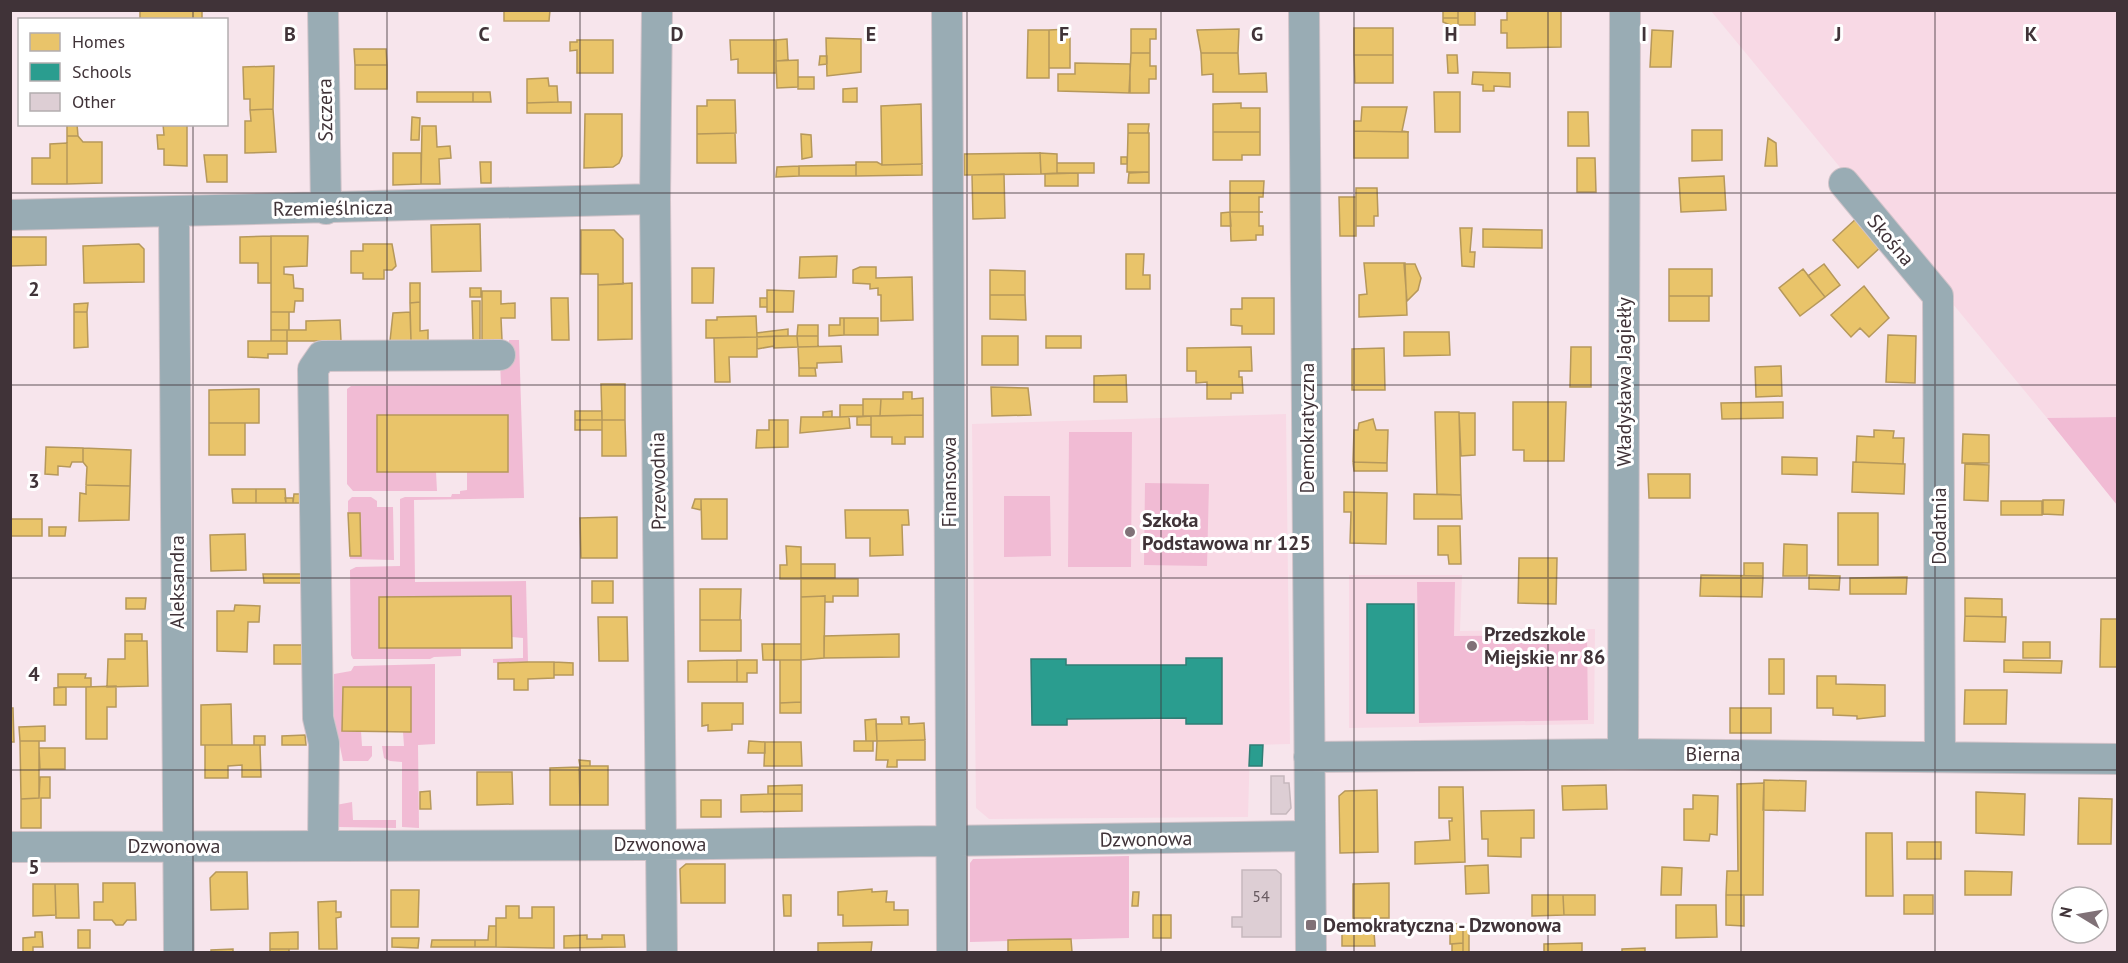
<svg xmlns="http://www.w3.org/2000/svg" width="2128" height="963" viewBox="0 0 2128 963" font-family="'PT Sans',sans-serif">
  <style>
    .built { fill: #f8d9e5 }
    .green { fill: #f1bbd4 }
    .homes { fill: #e9c46a; stroke: #b6985b; stroke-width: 1.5 }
    .schools { fill: #2a9d8f; stroke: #317d75; stroke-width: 1.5 }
    .building { fill: #ddced4; stroke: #c6b8bd; stroke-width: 1.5 }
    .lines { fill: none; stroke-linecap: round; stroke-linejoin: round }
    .minor-casing { stroke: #d1c3c9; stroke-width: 32 }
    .minor { stroke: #99acb4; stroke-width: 30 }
    .grid { fill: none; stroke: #403338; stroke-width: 1.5; stroke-opacity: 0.55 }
    .poi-dot { fill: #807177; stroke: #fff; stroke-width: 2 }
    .labels { text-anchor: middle; stroke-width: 6; stroke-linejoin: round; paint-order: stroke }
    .number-label { font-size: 16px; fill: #685a60 }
    .street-label { font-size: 20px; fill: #403338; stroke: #fff }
    .poi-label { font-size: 20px; font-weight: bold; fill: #403338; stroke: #fff; text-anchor: start }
    .grid-label { font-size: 20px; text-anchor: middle; font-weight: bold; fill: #403338; stroke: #fff; stroke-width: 6; stroke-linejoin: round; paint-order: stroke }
  </style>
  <rect width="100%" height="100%" fill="#f7e5ec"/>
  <path class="built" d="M1711,11H2117V417L2047,418Z
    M1286,414L1290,744L1250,745L1248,817L989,819L976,808L972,424Z
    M1349,575H1462L1460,631L1595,629L1594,724L1349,728Z"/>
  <path class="green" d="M509,340H519L524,498L414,500L415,582L526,581L528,662L493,663V659L523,658V638L512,637L511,596L380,597V648H461V656L434,657L430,659H353L351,655L350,570L356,567L400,566V499L405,497H451L452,494H460V491L467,490V472L508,415H377V472H436L437,491H353L347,484V389L351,386L501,385L500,362H509Z
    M2117,417H2118L2117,505L2047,418Z
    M1069,432H1132L1131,567H1068Z
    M1145,483L1209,484L1207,566L1144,565Z
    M1004,496H1050L1051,556L1004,557Z
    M352,497H371L377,501V507H393L394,560L350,559V556H361L360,513H348V501Z
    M1417,582H1455L1454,636L1587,635L1588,720L1419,723Z
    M435,664V744L418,745L419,828L402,827V762L390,761L384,758L382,746H404L403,732L411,687H343L342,731H361L362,746H372V756L368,761H343L334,717V674L351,671L354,666Z
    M352,802L353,820H396V828L339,827L336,805Z
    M1129,856V938L970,942V863L973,859Z"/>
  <path class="homes" d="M140,10H202V20H140Z
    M504,10H550L549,21H504Z
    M1443,10H1458V18H1443Z
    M1458,10H1475V25H1458Z
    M1507,10H1561V47L1507,48V33H1501V20H1507Z
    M1443,18H1458V36H1450V25L1443,22Z
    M1354,28H1393V55H1354Z
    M1070,29V68H1049V30Z
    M1131,29H1156V39H1150V53H1131Z
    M1239,29L1238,53H1201L1197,30Z
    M1028,30H1049V78H1027Z
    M1652,30L1673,31L1671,67H1650Z
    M826,38L861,39V72L827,76Z
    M787,39L788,60L776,61V40Z
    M577,40H613V73H577V50L570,51V42H577Z
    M730,40H776V73H738V59L731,60Z
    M354,49H386L387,65H355Z
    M1131,53H1150V66H1156V79H1149V93H1129Z
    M1201,53H1238L1239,74L1266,73L1267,92H1213V74L1202,75Z
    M1354,55H1393V83H1355Z
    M1447,55H1457L1458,73H1448Z
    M820,56H827V64L819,65Z
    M798,60V87L777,88L776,61Z
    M1075,63L1130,64V93L1058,91V74H1075Z
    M355,65H387V89H355Z
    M274,66L273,109L250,110V99H244L243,67Z
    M1473,72L1510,73V87L1494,86V91H1483V85L1472,84Z
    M798,77H814V89H798Z
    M548,78L549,86H557L558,102L527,103V79Z
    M857,88V102H843V89Z
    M417,92H473V102H417Z
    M473,92H490L491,102H473Z
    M1434,92H1460V132H1435Z
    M707,100H735L736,133L697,134V106H707Z
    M558,102H571V113H527V103Z
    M1241,103V108H1260V132H1213V104Z
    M921,104L922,164L882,165L881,106Z
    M1362,107H1407L1402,131L1409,132L1354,131V121H1361Z
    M273,109L276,152L245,153V121H251L250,110Z
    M1568,112H1588L1589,146H1568Z
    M585,114H622V156L619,163L613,167L584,168Z
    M412,117L420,118L419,140H411Z
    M67,124H77L78,136H67Z
    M163,124H187V166L164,165V149H158L157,135H164Z
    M1128,124H1149L1148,133H1128Z
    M422,126H436L437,147L450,146L451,158L439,159L440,184H421Z
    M1692,130H1722V160L1692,161Z
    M1354,131L1408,132V158H1354Z
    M1213,132H1260V155H1242V160H1213Z
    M735,133L736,163H697V134Z
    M1128,133H1149V172H1127Z
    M801,134L811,135L812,157L802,159Z
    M67,136H78L83,142H102V183L67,184Z
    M1768,138L1776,143L1777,166H1765Z
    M67,143V184H32V158H50V144Z
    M393,153H421V184L393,185Z
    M1040,153L1057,154V173L1041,174Z
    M1040,153L1041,174L964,175V154Z
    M204,155H227V182H207Z
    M1121,157H1127V164H1121Z
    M1577,158H1595L1596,192H1577Z
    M480,162H491V183H481Z
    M856,162H877L882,165L922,164V175L856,176Z
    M1057,163H1094V173H1057Z
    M856,165V176H799V166Z
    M799,166V176L776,177L777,167Z
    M1149,172V183H1128L1129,173Z
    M1078,173V186H1045V174Z
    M1004,174L1005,218L973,219L972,175Z
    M1724,176L1726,210L1681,212L1679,178Z
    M1230,181H1264L1263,197H1259V212H1263H1230Z
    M1356,188H1377L1378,216H1374V226H1356Z
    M1339,197H1356V236H1340Z
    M1230,212L1231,226H1221V213Z
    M1230,212H1259V226H1263V235H1256V240L1231,241Z
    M1858,217L1883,245L1858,268L1833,240Z
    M480,224L481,271L432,272L431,225Z
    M1460,228H1472L1470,252H1475L1474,267L1462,266Z
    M1483,229L1542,230V248L1483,247Z
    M581,230H614L623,239V284L598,285V274H581Z
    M271,236H308L307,266L284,267V274L293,275L294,288L303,289V301H295L294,312H271Z
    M271,236V283H258V263H240V237Z
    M10,237H46V265L10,266Z
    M139,244L144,249V282L84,283L83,246Z
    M363,244H392L396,266L392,270H384V279H363V273H351V251H363Z
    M1126,254H1144L1143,275H1150V289H1126Z
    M837,256L836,277L799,278L800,257Z
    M1364,263H1405L1407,315L1359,317V295L1367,294Z
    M1404,264H1415L1421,278L1418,290L1407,301Z
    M1824,264L1840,285L1825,297L1808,276Z
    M860,267H876V278L912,277L913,320L881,321V295H878V288L870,289V284L853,283V270Z
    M692,268H714L713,303H692Z
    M1669,269H1712V296H1669Z
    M1803,269L1825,297L1800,316L1779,288Z
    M990,270L1025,271V295H990Z
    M410,283H420V302L410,303Z
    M632,283V339L598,340V285Z
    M1864,286L1889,318L1869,337L1860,328L1851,337L1831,315Z
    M470,288H481V297H470Z
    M767,290L794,291L793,312H767Z
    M482,291H501V304L515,303V318H501L502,340H482Z
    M990,295H1025L1026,320L990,319Z
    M1669,296H1709V321H1669Z
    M551,298H568L569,340H552Z
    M760,298H767V307H760Z
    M1242,298H1274V334H1242V326L1231,325V309H1242Z
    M472,301H480V340H473Z
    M420,302V331L428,330V341H411L410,303Z
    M88,303L87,312H74V304Z
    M74,312H87L88,347L74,348Z
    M271,312H289V330H271Z
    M410,312L411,341H390L393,313Z
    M756,316L757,337L706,338V320H717V317Z
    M840,318H844V335L829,336V325H840Z
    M844,318H878V335H844Z
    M340,320L341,341H287V330H306V321Z
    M798,325H818V336H797Z
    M788,329V336L757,337V333Z
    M271,330H287V341H271Z
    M1404,332H1449L1450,355L1404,356Z
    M1888,335L1916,336L1915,383L1886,382Z
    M774,336H797L798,347L774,348Z
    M774,336V346L757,349V337Z
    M797,336H818V347H798Z
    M982,336H1018V365H982Z
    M1046,336H1081V348H1046Z
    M757,337V357H729L730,382H715L714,338Z
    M248,341H287V354H268V358L248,357Z
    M841,346L842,362L817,363V368H799L798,347Z
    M1251,347L1252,371H1239V377H1242L1243,393H1231V399H1207V382L1196,383V371H1187V348Z
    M1571,347H1591V387H1570Z
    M1384,348L1385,390H1352V349Z
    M1781,366L1782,396L1756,397L1755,367Z
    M799,368H815L816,376H799Z
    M1126,375L1127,402H1094V376Z
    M601,384H625V420H602Z
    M991,387L1028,388L1031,415L992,416Z
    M259,389V423H209V390Z
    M903,392H912V399L923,398V415L880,416L881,399H903Z
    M863,399H881L880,416H863Z
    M1513,402H1566L1564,461H1524V450H1513Z
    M1783,402V418L1722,419L1721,403Z
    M840,405H863V416L840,417Z
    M575,411H602V420H575Z
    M832,411V417H823V412Z
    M1435,412H1459L1461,495L1437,494Z
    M1459,413H1475V455L1461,456Z
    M377,415H508V472H377Z
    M923,415V437H905V444H892V437H871V416Z
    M871,416V425H857V417Z
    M801,417H849L850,428L800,433Z
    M1373,419L1376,430H1388L1387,463L1353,462L1354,430H1358L1359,423Z
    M575,420H602V430H575Z
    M602,420H625L626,456H602Z
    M769,420H788V447L756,448L757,430H769Z
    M209,423H245V455H209Z
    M1874,430L1894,431L1893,438H1904L1903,464L1856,462L1857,436L1874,437Z
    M1963,434L1989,435V463H1962Z
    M46,447L83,448V462H72L70,467L58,466V475L45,474Z
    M83,448L131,450L130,486L86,485L87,467L83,462Z
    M1782,457L1817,458V475L1782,474Z
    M1353,462L1387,463V471H1354Z
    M1853,462L1905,464L1904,494L1852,492Z
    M1965,464L1989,465L1988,501L1964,500Z
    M1648,474H1690V498H1649Z
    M86,485L130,486L129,520L79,521L80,493L86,494Z
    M232,489H256V503H233Z
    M256,489H285L286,503H256Z
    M1344,492L1387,493L1386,544L1350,543L1351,512H1344Z
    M294,494H300V503H293Z
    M1414,494L1461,495L1462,519H1414Z
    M285,498H293V503H286Z
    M695,499H701V510L692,508Z
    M701,499H727V539H702Z
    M2043,500H2064L2063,515L2043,514Z
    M2001,501H2042V515H2001Z
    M845,510H908L909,525H902L903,555L870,556V538H846Z
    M348,513H360L361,556H350Z
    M1838,513H1878V565H1838Z
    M617,517V558H581L580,518Z
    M10,519H42V536H10Z
    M1438,526H1460L1461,564H1449L1448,555H1438Z
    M49,527H66L65,536H49Z
    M245,534L246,570L211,571L210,535Z
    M1784,544L1807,545V576H1783Z
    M786,546L801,547V579H780V565H787Z
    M1519,558H1557L1556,604L1518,603Z
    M1744,563H1763V576H1744Z
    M801,564H835V578H801Z
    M263,574H301L302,583H264Z
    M1701,575L1763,576L1762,597L1700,596Z
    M1809,575L1840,576L1839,590L1809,589Z
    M1907,577L1906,594H1850V578Z
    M801,579H858V596H833V602H825V596L801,597Z
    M592,581H613V603H592Z
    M700,589H741L740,620H700Z
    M511,596L512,648H379V597Z
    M825,596L824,658L801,660V597Z
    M126,598H146L145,609H126Z
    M1965,598L2002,599V617L1965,616Z
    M235,605L260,606L259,622H248L247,652L217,651V611H234Z
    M1965,616L2006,617L2005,642L1964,641Z
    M598,617H627L628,661H599Z
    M2101,619H2118V667H2100Z
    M700,620H741V651H700Z
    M125,634H142V641H125Z
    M899,634V657L824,658V636Z
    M125,641H147L148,686L107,687L108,659H125Z
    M2023,642H2050V658H2023Z
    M762,644H801V660H763Z
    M274,645H306V664H274Z
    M1769,659H1784V694H1769Z
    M737,660V682H688V661Z
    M737,660H757V673H747V682H737Z
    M780,660H801V702L780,703Z
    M2004,660L2062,661L2061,673L2004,672Z
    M528,662H554V678L528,679V690H514V679H498V663Z
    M554,662L573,663V675H554Z
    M58,674H86L85,678H91V687H58Z
    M1817,676H1836V684L1885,685V716L1857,719V716L1833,715V708H1817Z
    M116,686V707H107V739H86V687Z
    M66,687V705H54V688Z
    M343,687H411V732L342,731Z
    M1965,690H2007L2006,724H1964Z
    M801,702V713H780V703Z
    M702,703H743V724H732V730L708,731V725L702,726Z
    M231,704L232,745H201V705Z
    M10,708H13L14,742H10Z
    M1730,708H1771V733H1730Z
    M901,717H909V724L924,723L925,740L877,741L876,724H902Z
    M876,719L877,741H866L865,720Z
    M45,726V741H20L19,727Z
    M305,735L306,745H282V736Z
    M254,736H265V745H254Z
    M925,740V760H897V767H887L888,760H876L877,741Z
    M20,741H39V798L21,799Z
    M749,741L765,742V753H748Z
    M854,741H873V751H854Z
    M765,742H801L802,766H764Z
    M205,745H260L261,777H242V765L228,766V778H205Z
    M39,748H65V769H40Z
    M579,760L590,761V766H580Z
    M580,766H608V805H580Z
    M579,767L580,805H550V768Z
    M477,772H512L513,804L477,805Z
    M40,777H50V798H41V828H21V799L39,798Z
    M1764,780L1806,781L1805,811L1763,810Z
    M1764,783L1763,895H1726L1727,871H1738L1737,784Z
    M802,785V794H768V786Z
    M1606,785L1607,809L1563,810L1562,786Z
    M1439,787H1463L1465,862L1415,864V842L1450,840L1449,821H1452V818H1439Z
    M1377,790L1378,852L1340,853L1339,796L1345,791Z
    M430,791L431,809H420V792Z
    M1976,792L2025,794L2024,835L1976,833Z
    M768,794H802V811L741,812V795Z
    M1693,795L1718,796L1717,835L1710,834L1709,841L1684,840V809H1693Z
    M2079,798L2112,799L2111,844H2078Z
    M701,800H721V817H701Z
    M1534,810V838H1521V857L1488,856V839H1482L1481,811Z
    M1866,833H1892L1893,896H1866Z
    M1907,842H1941V859H1907Z
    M686,864H725V903H681L680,869Z
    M1488,865L1489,893L1466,894L1465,866Z
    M1662,867L1682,868L1681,895H1661Z
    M1965,871L2012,872L2011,895H1965Z
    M216,872H247L248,909L211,910L210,878Z
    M103,883H135L136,920H127L123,925H116L112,920H94V902H103Z
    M1389,883V918H1353V884Z
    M33,884H55L56,915L33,916Z
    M55,884H78L79,918H56Z
    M872,889V892L887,891L886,902H894V910H908V925L843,926V915H838V892Z
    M391,890H419L418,927H391Z
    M1133,892H1139L1138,906H1132Z
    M783,895H791V916H784Z
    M1532,895H1563L1564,915L1532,916Z
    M1563,895H1595V915H1564Z
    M1726,895H1744V926L1726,925Z
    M1904,895H1933V914H1904Z
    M336,901V912H341V917L336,918L337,949H319L318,902Z
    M1676,905H1716L1717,937L1676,938Z
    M506,906H519V918H532V907H554V948L496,947V918H506Z
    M1153,915H1171V938H1153Z
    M1450,924H1463V943L1450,944Z
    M489,926H496V947H475V940H488Z
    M1463,929H1469V952H1463Z
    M78,930H90V948H78Z
    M35,932H42L43,947H33V952H23V938L35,937Z
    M298,932V949H270V933Z
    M1342,932H1374L1375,946H1342Z
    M587,935V939H602V935H624L625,947L564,948V936Z
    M392,938H419L418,948L392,947Z
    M1071,939L1072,952H1008V940Z
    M432,940H475V947H431Z
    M872,942L871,952H818V943Z
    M1463,943V952H1452V944Z
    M1582,943V952H1544V944Z
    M1645,948V952H1622V949Z
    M233,949V952H211V950Z
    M270,949H289V952H270Z"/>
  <path class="schools" d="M1367,604H1414V713H1367Z
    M1186,658H1222V724H1186V718L1067,719V725H1032L1031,659H1066V665H1186Z
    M1250,745H1263L1262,766H1249Z"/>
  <path class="building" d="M1271,776H1284V783H1289L1291,808L1286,814H1271Z
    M1242,870H1276L1281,874V937H1242V927H1232V917H1242Z"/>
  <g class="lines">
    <defs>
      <path id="minor" d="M323,10L326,209
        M657,10L655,199L662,952
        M947,10L952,952
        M1304,10L1311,952
        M1844,183L1938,296L1940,756
        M174,212L179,952
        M10,215L655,199
        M1623,754L1625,10
        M1309,757L1623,754L2118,759
        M323,846L324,743L318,718L313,369L322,356L500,355
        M10,847L641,845L1309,836"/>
    </defs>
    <use href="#minor" class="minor-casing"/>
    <use href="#minor" class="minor"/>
  </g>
  <path class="grid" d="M193,10V20M387,10V952M580,10V952M774,10V952M967,10V952M1161,10V952M1354,10V952M1548,10V952M1741,10V952M1935,10V952M193,124V952M10,193H2118M10,385H2118M10,578H2118M10,770H2118"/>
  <g class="poi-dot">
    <circle cx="1130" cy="532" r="6"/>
    <circle cx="1472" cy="646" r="6"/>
    <rect x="1305" y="919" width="12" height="12" rx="3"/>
  </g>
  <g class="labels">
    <g class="number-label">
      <text x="1261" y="902">54</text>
    </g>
    <g class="street-label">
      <text transform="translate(325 110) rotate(-91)" y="7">Szczera</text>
      <text transform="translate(333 208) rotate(-1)" y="7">Rzemieślnicza</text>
      <text transform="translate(1891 240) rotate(50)" y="7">Skośna</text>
      <text transform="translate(1624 382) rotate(-90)" y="7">Władysława Jagiełły</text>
      <text transform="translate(1307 428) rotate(-90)" y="7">Demokratyczna</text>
      <text transform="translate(658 481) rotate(-91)" y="7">Przewodnia</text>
      <text transform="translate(949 482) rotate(-90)" y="7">Finansowa</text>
      <text transform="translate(1939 526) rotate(-90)" y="7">Dodatnia</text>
      <text transform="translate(177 582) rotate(-90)" y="7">Aleksandra</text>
      <text x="1713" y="761">Bierna</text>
      <text transform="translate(1146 839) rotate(-1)" y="7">Dzwonowa</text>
      <text x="660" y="851">Dzwonowa</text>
      <text x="174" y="853">Dzwonowa</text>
    </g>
    <g class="poi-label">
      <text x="1142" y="527">Szkoła<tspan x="1142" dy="23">Podstawowa nr 125</tspan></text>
      <text x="1484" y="641">Przedszkole<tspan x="1484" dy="23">Miejskie nr 86</tspan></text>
      <text x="1323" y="932">Demokratyczna - Dzwonowa</text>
    </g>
  </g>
  <g class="grid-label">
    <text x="290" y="41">B</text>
    <text x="484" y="41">C</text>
    <text x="677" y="41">D</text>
    <text x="871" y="41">E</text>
    <text x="1064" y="41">F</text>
    <text x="1257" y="41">G</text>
    <text x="1451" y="41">H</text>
    <text x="1644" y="41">I</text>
    <text x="1838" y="41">J</text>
    <text x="2031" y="41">K</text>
    <text x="34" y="296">2</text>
    <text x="34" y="488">3</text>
    <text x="34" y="681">4</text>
    <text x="34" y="874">5</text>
  </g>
  <rect width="2128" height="963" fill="none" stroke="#403338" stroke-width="24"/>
  <rect x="18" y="18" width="210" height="108" fill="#ffffff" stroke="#b3adaf" stroke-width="1.5"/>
  <rect x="30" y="33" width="30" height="18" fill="#e9c46a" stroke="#b3adaf" stroke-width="1.5"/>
  <text x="72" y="48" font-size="18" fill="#403338">Homes</text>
  <rect x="30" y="63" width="30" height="18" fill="#2a9d8f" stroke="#b3adaf" stroke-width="1.5"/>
  <text x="72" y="78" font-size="18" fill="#403338">Schools</text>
  <rect x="30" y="93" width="30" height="18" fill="#ddced4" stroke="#b3adaf" stroke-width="1.5"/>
  <text x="72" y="108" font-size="18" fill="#403338">Other</text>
  <g transform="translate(2080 915) rotate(281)"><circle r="28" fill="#ffffff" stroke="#b3adaf" stroke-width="1.5"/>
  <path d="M0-4.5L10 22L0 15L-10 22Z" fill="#807177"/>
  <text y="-9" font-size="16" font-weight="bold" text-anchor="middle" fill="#403338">N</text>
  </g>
</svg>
